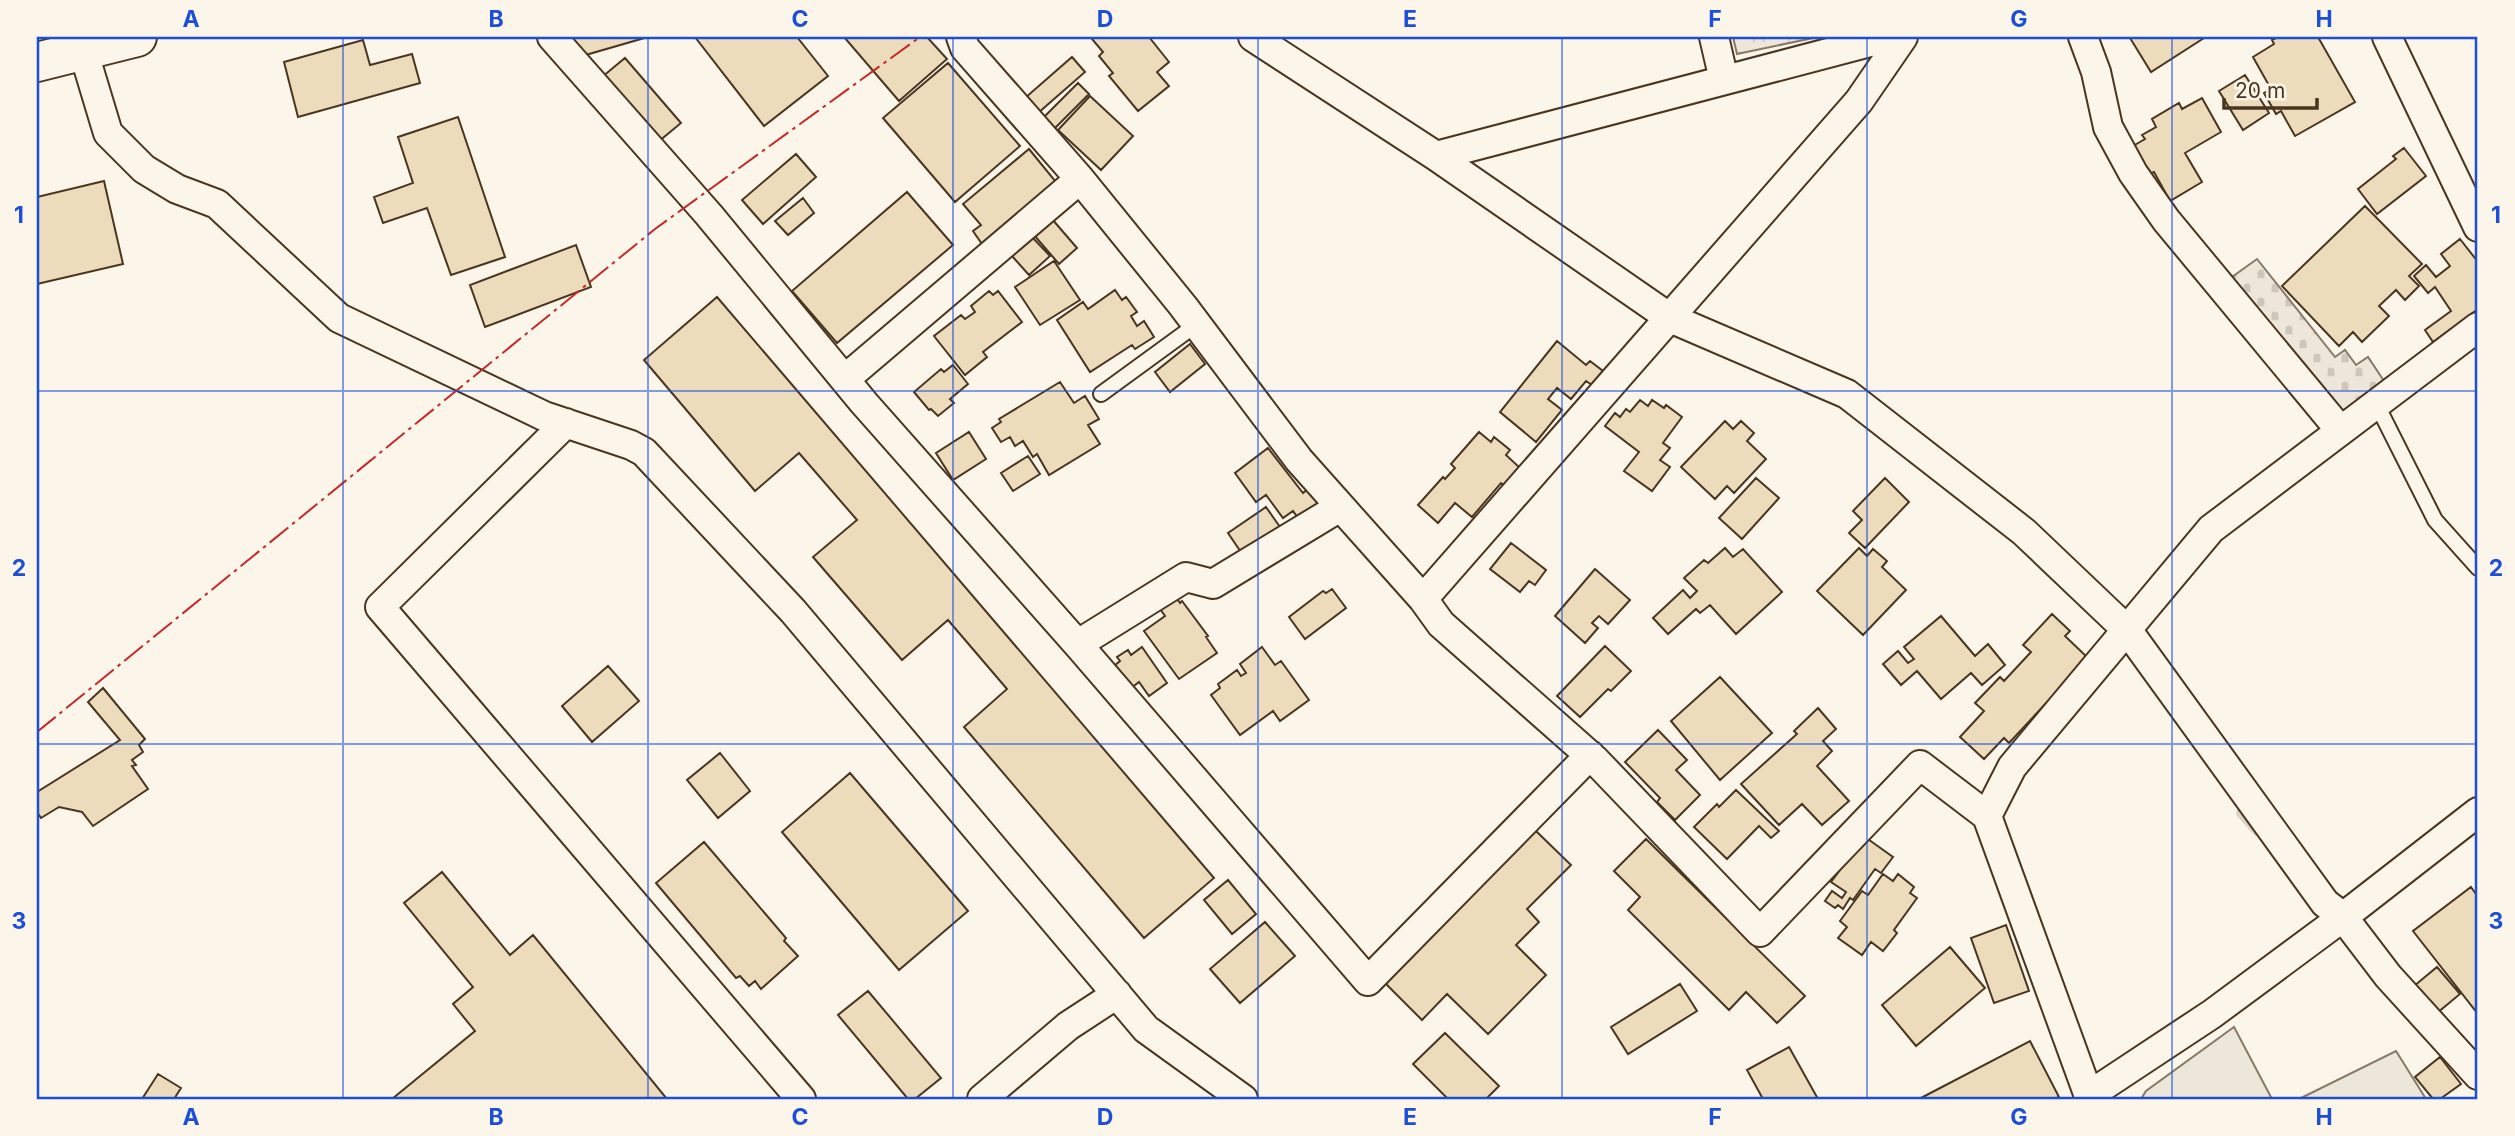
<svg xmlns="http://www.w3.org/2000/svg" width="2515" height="1136" viewBox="0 0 2515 1136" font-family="Inter,sans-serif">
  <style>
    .cemetery { fill: url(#cemetery-stones); stroke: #887966; stroke-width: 2 }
    .park { fill: url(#park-crowns); stroke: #887966; stroke-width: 2 }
    .parking { fill: #ede7d9; stroke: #887966; stroke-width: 2 }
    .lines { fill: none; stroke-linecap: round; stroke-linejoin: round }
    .stream { stroke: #dcd4c6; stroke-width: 10 }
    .building { fill: #ecdcbc; stroke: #4a3520; stroke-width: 2 }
    .lane-casing { stroke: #4a3520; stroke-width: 18 }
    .street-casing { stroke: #4a3520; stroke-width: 32 }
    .primary-casing { stroke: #4a3520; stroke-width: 42 }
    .lane { stroke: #fbf6e9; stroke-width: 14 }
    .street { stroke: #fbf6e9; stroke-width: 28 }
    .primary { stroke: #fbf6e9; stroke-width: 38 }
    .power { stroke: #c62828; stroke-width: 2; stroke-dasharray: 24 5 3.5 5; stroke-linecap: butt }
    .grid { fill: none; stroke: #1d4ed8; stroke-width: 2; stroke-opacity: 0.55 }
    .neatline { fill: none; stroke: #1d4ed8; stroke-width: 2.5 }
    .grid-label { font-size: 23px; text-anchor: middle; font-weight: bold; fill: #1d4ed8 }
  </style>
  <defs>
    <pattern id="cemetery-stones" width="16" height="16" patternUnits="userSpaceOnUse" patternTransform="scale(1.75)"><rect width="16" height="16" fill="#ede6d9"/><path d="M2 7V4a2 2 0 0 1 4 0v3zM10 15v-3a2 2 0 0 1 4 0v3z" fill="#cdc6ba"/></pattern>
    <pattern id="park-crowns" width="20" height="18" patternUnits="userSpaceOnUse" patternTransform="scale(1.75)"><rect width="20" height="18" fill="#ede6d9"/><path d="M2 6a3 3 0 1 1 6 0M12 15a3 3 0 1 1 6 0" fill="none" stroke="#cdc6ba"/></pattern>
  </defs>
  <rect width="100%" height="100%" fill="#fbf6e9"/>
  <path class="cemetery" d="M2257,259L2335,357L2345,350L2356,365L2368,357L2384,381L2340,414L2232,277Z"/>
  <path class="park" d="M1733,37H1818L1737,54Z"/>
  <path class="parking" d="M2234,1027L2272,1099H2141L2146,1091Z
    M2396,1051L2426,1099H2299Z"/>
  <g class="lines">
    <path class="stream" d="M2241,813L2257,831"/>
  </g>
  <path class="building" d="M564,37H648L582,56Z
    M695,37H797L828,76L764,126Z
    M844,37H927L947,59L899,101Z
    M1095,37H1149L1169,62L1157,72L1169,86L1138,111L1109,76L1113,73L1099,56L1103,52L1092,39Z
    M2132,37H2204V38L2151,72L2130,38Z
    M2278,37H2318L2355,102L2295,136L2281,111L2276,114L2264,93L2271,89L2253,57L2274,44L2272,40Z
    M363,40L370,65L412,54L420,83L298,117L284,62Z
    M1072,57L1085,72L1038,113L1025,98Z
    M625,58L681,123L658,142L602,77Z
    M948,63L1020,146L955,202L883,118Z
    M2245,75L2269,113L2243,130L2219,91Z
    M1078,83L1089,94L1054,129L1043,118Z
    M1090,96L1133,136L1101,170L1058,130Z
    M2202,98L2221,132L2185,153L2202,182L2170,201L2154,172L2149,174L2133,146L2145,139L2142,135L2156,127L2152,119L2179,103L2182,109Z
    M458,117L505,257L451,275L427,208L383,223L374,197L413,183L398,137Z
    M2404,148L2426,176L2377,214L2358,189L2396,159L2393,156Z
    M1029,149L1056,182L982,244L973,231L981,225L963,204Z
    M796,154L816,177L763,224L742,200Z
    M104,181L123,264L37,284V197Z
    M907,192L953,245L837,343L792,291Z
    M803,198L814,213L788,235L775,221Z
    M2365,206L2422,264L2409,276L2419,286L2405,300L2396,290L2379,306L2389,316L2362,342L2353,332L2339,346L2282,286Z
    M1052,219L1077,248L1059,264L1034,235Z
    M1032,237L1050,256L1029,275L1012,256Z
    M2460,239L2478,262V309L2433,342L2425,330L2451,311L2435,287L2428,293L2414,276L2426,265L2436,277L2450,266L2441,254Z
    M576,245L591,287L485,327L470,285Z
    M1054,261L1080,300L1040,325L1015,287Z
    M1115,290L1122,300L1126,297L1137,312L1131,316L1137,326L1144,321L1154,337L1135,349L1132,345L1090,372L1057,320L1083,302L1088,309Z
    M989,291L993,295L998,291L1022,322L983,352L987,357L965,375L934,336L961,315L965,319L975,312L971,306Z
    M717,297L1214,878L1144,938L964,727L1007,689L948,620L902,660L813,557L857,520L799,453L755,491L644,360Z
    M1557,341L1586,365L1590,361L1603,371L1592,385L1586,381L1571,399L1557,388L1548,399L1562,410L1536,442L1500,412Z
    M1190,344L1205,364L1170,392L1155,372Z
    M953,365L968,384L950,399L954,403L938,416L931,409L929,410L914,392L941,369L944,372Z
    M1060,382L1074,403L1085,396L1099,419L1088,425L1100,444L1049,475L1037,454L1033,457L1023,441L1015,446L1010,437L1001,442L992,428L1001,422L999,419Z
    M1640,400L1648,406L1652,400L1664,408L1666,405L1682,417L1663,443L1670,448L1660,460L1670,467L1652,491L1624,471L1639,452L1605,426L1615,413L1620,417L1626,409L1630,412Z
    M1725,421L1733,429L1741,421L1754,433L1747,441L1766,459L1734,493L1727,486L1715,499L1681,467Z
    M969,432L986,459L953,480L936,453Z
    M1479,432L1491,442L1494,437L1510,450L1506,455L1520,468L1505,486L1501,483L1472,517L1455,503L1438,523L1418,505L1443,477L1445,479L1455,468L1451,464Z
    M1268,448L1303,493L1309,488L1322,504L1300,521L1293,511L1283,518L1266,495L1256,502L1235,473Z
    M1028,456L1040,474L1013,491L1001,473Z
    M1756,478L1779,498L1742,539L1719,518Z
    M1885,478L1909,502L1865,548L1849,533L1862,520L1853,511Z
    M1266,507L1280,527L1245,558L1228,533Z
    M1511,543L1546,570L1535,585L1529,581L1520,592L1490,569Z
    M1725,548L1733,557L1743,549L1782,592L1736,634L1710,605L1700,613L1696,609L1668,634L1653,618L1683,590L1690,598L1697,591L1684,578L1704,560L1708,563Z
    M1859,548L1867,556L1873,549L1887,561L1882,567L1906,590L1863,635L1817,591Z
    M1595,569L1630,600L1608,624L1599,616L1592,623L1598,628L1585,643L1555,616Z
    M1332,589L1346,608L1305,639L1289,617L1323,591L1326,593Z
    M1174,594L1180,603L1182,601L1208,636L1206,637L1217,653L1179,679L1144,631L1165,616L1158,606Z
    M2052,614L2070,631L2065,636L2088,658L2009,743L2004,738L1984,759L1960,737L1984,711L1975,703L2000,677L2004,681L2031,652L2023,645Z
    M1941,616L1975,656L1988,644L2005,665L1982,685L1971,673L1941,699L1917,671L1901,685L1883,664L1898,651L1908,663L1914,659L1904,647Z
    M1605,646L1631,671L1611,691L1608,689L1580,717L1557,696Z
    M1142,647L1167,683L1149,696L1139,682L1130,689L1114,666L1120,661L1117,657L1128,650L1131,655Z
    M1262,647L1275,665L1281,661L1309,700L1280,721L1273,711L1240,735L1211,695L1220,688L1218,684L1237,670L1241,676L1246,673L1240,664Z
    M608,666L639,701L592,742L562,706Z
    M1720,677L1772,733L1720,780L1671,721Z
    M103,688L145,739L139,745L143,752L132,760L136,765L132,766L148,789L93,826L82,812L59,807L41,818L37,812V792L120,740L88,702Z
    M1818,708L1836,729L1823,741L1832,751L1817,766L1849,801L1822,825L1802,804L1779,825L1741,784L1797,734L1794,731Z
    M1658,730L1687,760L1676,770L1700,795L1675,820L1657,802L1660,798L1625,762Z
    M720,753L750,791L718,818L687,780Z
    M850,773L968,911L899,970L782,832Z
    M1736,790L1779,831L1771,838L1759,826L1727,859L1694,827L1717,804L1719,807Z
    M1536,831L1571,865L1527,909L1539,922L1516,945L1546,975L1488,1034L1447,994L1422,1020L1385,983Z
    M1865,837L1893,857L1881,873L1875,869L1853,900L1850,898L1843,909L1838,905L1835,908L1825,901L1832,891L1842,898L1846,892L1831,882Z
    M1646,839L1805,996L1777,1023L1746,992L1729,1010L1628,910L1640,897L1614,871Z
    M704,842L786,938L784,941L798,956L761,989L755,981L749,986L740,976L736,978L656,883Z
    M442,872L510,955L533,935L667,1099H392L475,1031L453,1004L473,987L404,903Z
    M1883,874L1893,881L1898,874L1914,887L1910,893L1917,898L1894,930L1897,933L1883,951L1871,942L1862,955L1838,938L1847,927L1840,921L1862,891L1868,895Z
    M1228,880L1256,914L1232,934L1204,900Z
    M2471,887L2478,897V1014L2413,931Z
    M1265,922L1295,956L1240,1003L1210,969Z
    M2006,925L2029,991L1994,1003L1971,938Z
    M1950,947L1985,988L1916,1046L1882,1005Z
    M2437,967L2460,994L2437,1013L2414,986Z
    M1680,984L1697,1011L1628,1054L1611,1027Z
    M868,991L941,1078L915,1099H908L838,1015Z
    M1445,1033L1499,1086L1486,1099H1448L1413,1064Z
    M2030,1041L2059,1097L2054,1099H1919Z
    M1789,1047L1818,1099H1763L1747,1070Z
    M2440,1057L2461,1084L2440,1099H2433L2415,1077Z
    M158,1074L181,1088L174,1099H142Z"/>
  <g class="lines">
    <defs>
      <path id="lane" d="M1101,394L1197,324
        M2376,403L2435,520L2478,568"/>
      <path id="street" d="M552,37L709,215L864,403L1080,647L1368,981L1590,755
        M961,37L965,48L1080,179L1183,306L1299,460L1423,599L1441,624L1595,760L1760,932L1920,765L1987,816L2090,1099
        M1253,37L1436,156L1670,318L1847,394L2024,532L2128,631L2325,903L2343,917L2388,976L2478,1075
        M1714,37L1724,80
        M2083,37L2096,72L2108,127L2133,173L2166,220L2340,430
        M2387,37L2478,227
        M83,50L108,133L144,169L177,189L217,204L339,318L544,416L631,445L644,452L793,611L1146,1029L1243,1099
        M1436,156L1889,37
        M845,379L1080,179
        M566,423L380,607L801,1099
        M1423,599L1859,101L1903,37
        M1078,644L1186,577L1213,584L1340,507
        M1987,816L2012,767L2211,529L2478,327
        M2088,1096L2212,1014L2343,917L2478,812
        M982,1099L1068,1026L1117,994"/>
      <path id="primary" d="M37,62L137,37"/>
    </defs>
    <use href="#lane" class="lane-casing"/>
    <use href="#street" class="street-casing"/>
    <use href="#primary" class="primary-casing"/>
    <use href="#lane" class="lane"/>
    <use href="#street" class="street"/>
    <use href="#primary" class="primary"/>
    <path class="power" d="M37,732L655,229L920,37
      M37,1029L38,1030"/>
  </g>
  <path class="grid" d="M343,37V1099M648,37V1099M953,37V1099M1258,37V1099M1562,37V1099M1867,37V1099M2172,37V1099M37,391H2478M37,744H2478"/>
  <rect width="2515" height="1136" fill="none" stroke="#fbf6e9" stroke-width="77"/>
  <path d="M2224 98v10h93v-10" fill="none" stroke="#4a3520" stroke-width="3.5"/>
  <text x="2235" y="98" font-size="21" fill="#4a3520" stroke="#fbf6e9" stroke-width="5" paint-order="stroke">20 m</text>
  <rect x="38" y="38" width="2438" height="1060" class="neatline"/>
  <g class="grid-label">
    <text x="191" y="27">A</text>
    <text x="496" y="27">B</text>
    <text x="800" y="27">C</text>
    <text x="1105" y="27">D</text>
    <text x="1410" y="27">E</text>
    <text x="1715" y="27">F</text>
    <text x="2019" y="27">G</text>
    <text x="2324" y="27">H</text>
    <text x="19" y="223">1</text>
    <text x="2496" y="223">1</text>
    <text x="19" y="576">2</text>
    <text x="2496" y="576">2</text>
    <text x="19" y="929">3</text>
    <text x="2496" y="929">3</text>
    <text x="191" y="1125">A</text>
    <text x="496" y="1125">B</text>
    <text x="800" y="1125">C</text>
    <text x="1105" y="1125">D</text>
    <text x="1410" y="1125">E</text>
    <text x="1715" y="1125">F</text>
    <text x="2019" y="1125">G</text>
    <text x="2324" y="1125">H</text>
  </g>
</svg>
